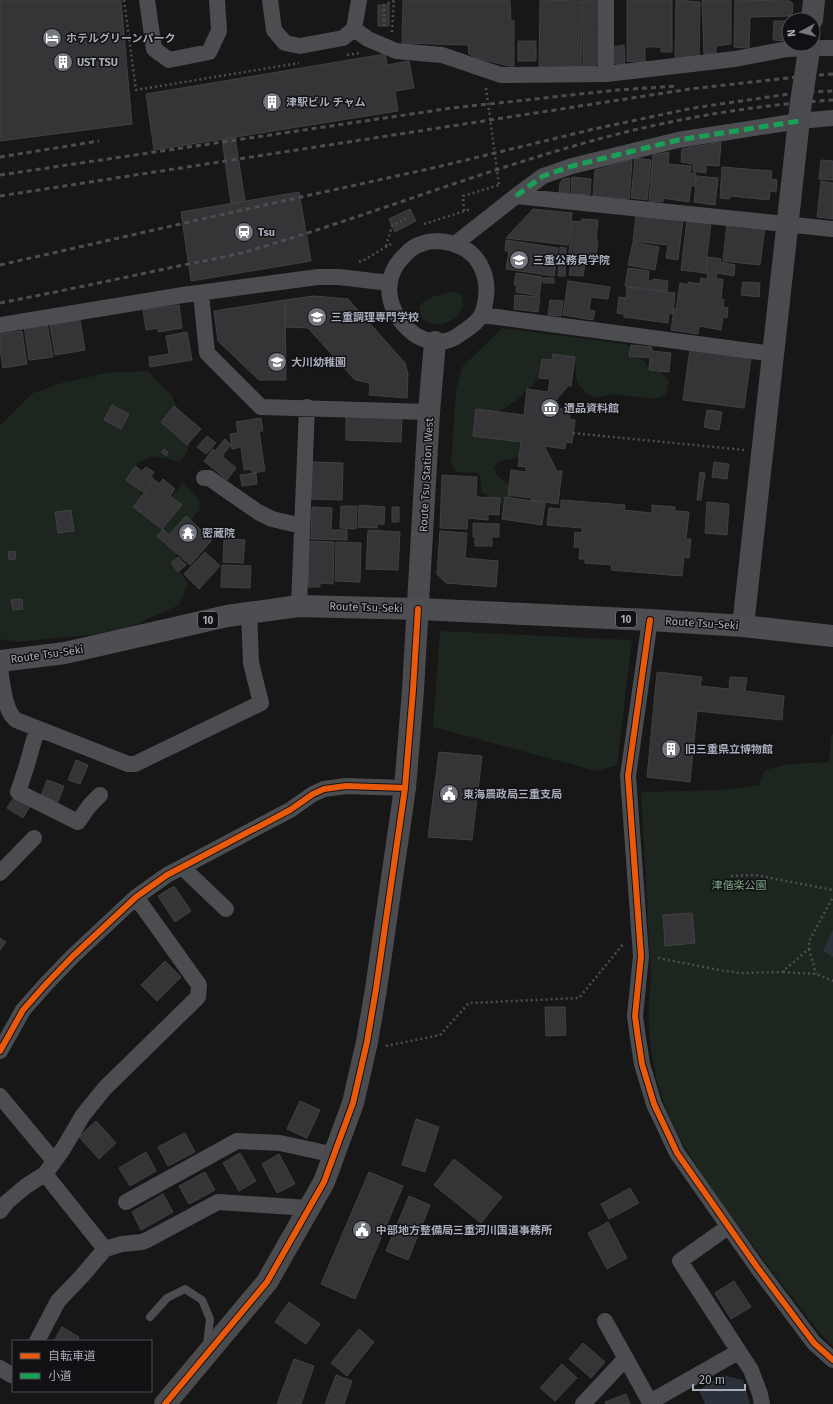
<svg xmlns="http://www.w3.org/2000/svg" width="833" height="1404" viewBox="0 0 833 1404" font-family="'Fira Sans','Noto Sans JP',sans-serif">
  <style>
    .green { fill: #1d251f }
    .water { fill: #2a313a }
    .building { fill: #353537; stroke: #404144 }
    .lines { fill: none; stroke-linecap: round; stroke-linejoin: round }
    .path { stroke: #4d4e52; stroke-width: 2.5; stroke-dasharray: 2 3; stroke-linecap: butt }
    .lane { stroke: #4b4d51; stroke-width: 8 }
    .street { stroke: #4b4d51; stroke-width: 16 }
    .secondary { stroke: #4a4b4f; stroke-width: 22 }
    .primary { stroke: #4e4e52; stroke-width: 22 }
    .rail { stroke: #4b4d50; stroke-width: 3; stroke-dasharray: 5 4; stroke-linecap: butt }
    .path-bridge { stroke: #4d4e52; stroke-width: 2.5; stroke-dasharray: 2 3; stroke-linecap: butt }
    .quiet { stroke: #1a9f57; stroke-width: 5; stroke-dasharray: 10 5; stroke-linecap: butt }
    .cycleway-casing { stroke: #111114; stroke-width: 8 }
    .cycleway { stroke: #e8590c; stroke-width: 6 }
    .labels { text-anchor: middle; stroke-width: 3; stroke-linejoin: round; paint-order: stroke }
    .shield { fill: #111114; stroke: #7b7e88; stroke-width: 1 }
    .shield-label { font-size: 10px; font-weight: bold; fill: #a8acb9 }
    .poi-label { font-size: 11px; font-weight: bold; fill: #a8acb9; stroke: #111114; text-anchor: start }
    .street-label { font-size: 11px; fill: #a8acb9; stroke: #111114 }
    .park-label { font-size: 11px; fill: #7ea483; stroke: #111114 }
  </style>
  <rect width="100%" height="100%" fill="#171718"/>
  <path class="green" d="M452,292L459,293C475,315 437,335 421,318L419,307C425,297 441,294 452,292Z
    M502,328L625,344L634,348L648,367L658,369L669,381L666,394L656,399L612,394L595,398C576,386 577,385 575,363L572,360L552,359L546,363L534,384L518,399L499,412L506,436L522,444L521,457L500,461L494,468L498,477L507,482L511,489L513,496L512,504L505,507L481,492V478L477,473L457,472L451,463L456,389L462,367Z
    M148,371L171,395L190,433L188,451L180,462C163,458 150,451 136,466L137,483L146,507L160,511L183,483L199,500L200,509L176,540V566L188,584L179,605L119,632L16,642L0,639V426L33,393L62,383L111,372Z
    M440,631L632,640L617,765L596,771L433,727Z
    M833,734V1346C821,1336 812,1323 803,1311C788,1292 773,1273 759,1254C734,1219 706,1184 685,1147C654,1094 644,1038 651,978L641,792L722,790L759,785L765,770L790,764L829,762L831,736Z"/>
  <path class="water" d="M833,930V957L823,951Z
    M722,1375L743,1380L750,1404H705L699,1390Z"/>
  <path class="building" d="M0,0H121L132,124L0,141Z
    M403,0H510L511,21L514,20V66H508L477,58L469,54L468,45L402,43Z
    M540,0L582,1L581,68L539,67Z
    M583,0H598L599,62L594,68L583,67Z
    M627,0H672V52H661V47H645V63L627,61Z
    M676,0L700,2L699,59H675Z
    M702,0H731V44L716,46V53L704,54Z
    M735,0L790,1L793,4L792,16L750,17L749,48L734,47Z
    M378,5H389V26H378Z
    M774,21H789V41L773,40Z
    M518,41H536V61H518Z
    M624,45L625,65L617,66L613,60V47Z
    M385,54L387,65L409,61L414,88L395,91L398,111L154,150L146,94Z
    M235,137L245,201L231,204L222,139Z
    M721,142L719,166L706,165V173L693,171V164L681,162L682,149Z
    M669,152L668,164L691,166L690,173H696L695,186H691L689,202L663,198V202L649,201L653,155Z
    M635,158L651,160L647,200L631,198Z
    M632,160L629,199L593,196L595,170Z
    M821,160L833,161V180L819,179Z
    M722,167L772,171L771,179L777,180L776,192L770,191L769,200L730,196V199L720,198Z
    M697,176L718,178L715,205L694,202Z
    M572,177L591,179L590,195L571,194Z
    M570,178L569,193H559L560,183L563,179Z
    M821,181L833,183V219L817,217Z
    M299,192L311,261L191,281L181,212Z
    M410,209L416,221L395,232L389,219Z
    M533,209L572,213L568,245L506,238Z
    M636,216L683,220L678,260L666,258L668,245L633,241Z
    M582,219L598,220L596,241H598L595,265L585,264L583,276L569,275L571,263H568L572,221L581,222Z
    M687,220L711,223L705,273L681,270Z
    M727,222L765,227L760,265L723,261Z
    M506,240L558,248L554,276L506,269L509,251H505Z
    M633,242L659,247L655,270L628,265Z
    M560,247L566,248L565,276H558Z
    M708,257L721,259L720,262L735,265L734,276L717,273L716,279H723L721,299L724,300L723,307L728,308L727,318L723,317L721,330L699,326L698,334L671,330L674,309H676L680,283L688,285V282L700,284L701,278L707,279L708,274H706Z
    M628,268L649,271L648,281H653V279L668,281L667,291L625,286Z
    M516,273L542,277L539,296L516,292L517,285H514Z
    M543,278H554V283H543Z
    M568,281L610,287L608,299L591,297L589,310L595,311L593,320L563,315Z
    M743,282L760,283L759,297L741,295Z
    M627,287L675,293L673,314L669,313L668,323L624,317V314L617,313L619,297L626,298Z
    M515,295L540,297L538,312L514,309Z
    M314,296L348,299L405,363L408,374L407,398L369,395L370,383L355,380L308,328L286,327L285,300Z
    M285,300L286,380H259L218,341L214,311Z
    M550,300L563,301L561,316L548,315Z
    M179,305L182,328L158,332V328L146,330L143,310Z
    M80,320L85,350L55,355L50,325Z
    M47,323L53,357L29,360L24,326Z
    M22,331L27,364L3,368L0,350V334Z
    M187,332L192,360L150,367L149,357L169,354L166,336Z
    M631,345L652,347V351L671,353L669,372L649,370L650,358L629,356Z
    M690,349L751,358L744,408L683,400Z
    M553,354L575,357L571,386H568L550,407L571,410L569,419L575,420L572,443L566,442L565,449L544,446L557,471H562L558,504L531,500V498L508,495L511,470L526,472V467L518,466L521,442L473,436L476,409L524,415L527,389L548,392L550,379L539,378L542,359L552,360Z
    M112,405L129,414L121,429L104,420Z
    M174,406L201,429L187,445L161,422Z
    M707,410L722,412L719,430L704,427Z
    M346,416L402,418L401,442L346,440Z
    M261,418L263,431H259L265,471L252,473V469L244,470L241,447L232,449L230,434L238,433L236,422Z
    M207,436L216,443L206,454L197,447Z
    M225,439L231,445L222,456L236,468L227,480L204,461L213,449L215,451Z
    M164,449L168,452L166,456L161,452Z
    M312,462L343,463L342,500L311,499Z
    M714,462L729,464L727,479L712,477Z
    M135,466L142,471L146,467L154,472L151,477L154,479L144,493L126,480Z
    M700,472L705,473L701,500H697Z
    M256,473L257,484L242,486L240,475Z
    M442,475L477,477L476,497L500,498L499,515L488,514V520L468,518L467,529L440,528Z
    M163,479L175,489L170,496L182,505L162,529L133,507L155,480L159,484Z
    M505,497L545,503L542,525L502,519Z
    M561,500L625,505L624,510L652,513V505L675,507V511L689,512L686,539H691L689,558L684,557L682,576L611,570L612,565L585,563V559H579L580,547H574L575,532L582,533V528L547,525L549,508L561,509Z
    M707,502L729,504L727,535L705,533Z
    M359,505L385,507L384,524H377V528L358,527Z
    M341,506H357L356,529L340,528Z
    M312,507L332,508L331,530H347V540L311,539Z
    M392,507H399V522H392Z
    M71,510L74,531L58,533L55,512Z
    M186,516L212,540L190,565L157,536L163,529L169,535Z
    M473,523L499,524V537H492V546H475V537H473Z
    M368,530L400,532L398,570L366,569Z
    M440,531L467,533L465,558L498,561L496,587L446,583L437,574Z
    M224,539L245,540L243,563L223,562Z
    M309,541L334,542L333,584L320,583V587H308Z
    M336,542L361,543L360,582L335,581Z
    M15,551L16,559L9,560L8,552Z
    M205,552L220,566L199,589L184,574Z
    M178,557L186,565L178,572L171,563Z
    M222,565L251,566L250,588L221,587Z
    M22,599L23,609L13,610L11,600Z
    M657,672L702,677L700,686L729,689L730,677L747,678L745,691L784,696L782,720L697,711L690,782L647,777Z
    M439,752L482,756L472,840L428,837Z
    M76,760L88,765L80,784L68,780Z
    M47,780L64,786L58,802L41,796Z
    M15,796L30,806L23,818L7,808Z
    M174,886L191,911L175,922L158,896Z
    M692,913L695,943L665,946L663,915Z
    M0,938L6,942L0,950Z
    M165,961L181,977L157,1001L141,985Z
    M545,1007H565L566,1035L546,1036Z
    M300,1101L320,1110L307,1138L287,1129Z
    M416,1119L439,1127L425,1172L402,1165Z
    M96,1121L116,1143L99,1159L79,1137Z
    M185,1133L195,1152L168,1166L158,1147Z
    M146,1152L156,1171L130,1186L119,1168Z
    M240,1153L256,1181L239,1191L223,1163Z
    M279,1154L295,1184L277,1193L262,1164Z
    M454,1159L502,1197L481,1223L434,1185Z
    M205,1172L215,1190L189,1204L179,1186Z
    M369,1172L403,1186L355,1299L321,1284Z
    M630,1188L639,1203L609,1219L601,1204Z
    M163,1194L173,1212L141,1230L132,1212Z
    M409,1196L430,1205L408,1260L386,1251Z
    M608,1222L627,1258L607,1269L588,1233Z
    M734,1281L751,1307L731,1319L715,1293Z
    M289,1302L320,1324L306,1344L275,1322Z
    M62,1327L79,1337L77,1341H54Z
    M359,1329L374,1342L347,1376L331,1363Z
    M583,1343L605,1362L591,1378L569,1359Z
    M294,1359L314,1366L301,1404H277Z
    M562,1364L577,1378L555,1401L540,1388Z
    M336,1375L352,1381L344,1404H325Z
    M626,1394L630,1404H606L605,1402Z"/>
  <g class="lines">
    <path class="path" d="M124,0L136,90L299,63
      M384,26V5L394,1
      M392,32L394,1
      M347,55L360,53
      M464,211L463,196L499,185
      M424,224L471,209
      M386,246L392,226L407,218
      M359,262L364,260L391,244
      M573,433L744,450
      M731,876L755,875L833,890
      M809,949L816,974
      M658,958L719,970L741,973L782,972L809,949V941L833,897
      M783,972L816,974L833,981
      M386,1046L440,1035L469,1003L579,998L624,943"/>
    <path class="lane" d="M150,1317L167,1298L185,1289L202,1300L210,1319L207,1345"/>
    <path class="street" d="M147,0L154,49L169,60L209,52L219,31L217,0
      M270,0L274,30L285,43L300,46L343,38L354,29L359,0
      M354,29L368,39L396,51L442,55L501,75L606,74L735,59L787,49L809,48H833
      M606,74V0
      M516,196L543,176L572,166L678,140L799,121L833,118
      M439,241C444,242 449,242 454,244C483,253 491,282 484,308C481,320 472,326 463,332C459,335 454,339 449,340C439,344 426,341 417,336C389,318 378,281 404,256C409,250 416,245 424,243C429,241 434,241 439,241Z
      M455,244L516,196L833,229
      M201,294L207,353L261,407L429,412
      M482,315L773,354
      M0,325L183,295L318,277H339L390,283
      M204,478H209L258,512L272,519L302,526
      M299,606L307,407
      M650,620L628,776L641,956L635,1016L638,1038L642,1064L654,1104L677,1153L757,1267L814,1343L833,1360
      M0,667C2,682 4,711 16,720L128,764H135L261,703L251,663L249,612
      M37,729L27,765L18,792L78,822L90,805L100,795
      M182,867L226,909
      M0,873L34,838
      M0,1051L23,1010L46,984L73,956L136,897L167,875L290,810L313,794L324,789L346,786L405,788
      M0,1096L54,1161
      M45,1174L105,1249L122,1244L142,1242L147,1240L218,1202L309,1208
      M126,1202L237,1141L280,1143L335,1155
      M0,1211L7,1202L26,1186L45,1174L63,1149L83,1115L105,1088L198,997L199,985L136,897
      M728,1227L680,1261L751,1370L760,1394L762,1404
      M605,1321L651,1404
      M37,1341L58,1301L82,1276L105,1249
      M0,1368L11,1375L13,1373
      M650,1402L738,1352
      M583,1404L626,1358"/>
    <path class="secondary" d="M812,20L814,0
      M743,626L801,102L810,44
      M165,1404L267,1282L324,1182L353,1103L367,1042L376,989L405,788L413,690L429,412L435,342"/>
    <path class="primary" d="M0,661L65,653L227,616L299,606L418,609L650,620L743,626L833,636"/>
    <path class="rail" d="M0,157L99,141
      M0,175L452,108L617,90L678,86
      M0,196L690,89L805,76L833,74
      M0,265L242,210L433,168L594,129L693,108L803,92L833,91
      M0,303C57,292 113,280 169,268C196,262 223,258 249,251C365,217 478,172 595,140C672,119 753,105 833,100"/>
    <path class="path-bridge" d="M486,88L499,185"/>
    <path class="quiet" d="M516,196L543,176L572,166L678,140L799,121"/>
    <defs>
      <path id="cycleway" d="M650,620L628,776L641,956L635,1016L638,1038L642,1064L654,1104L677,1153L757,1267L814,1343L833,1360
        M0,1051L23,1010L46,984L73,956L136,897L167,875L290,810L313,794L324,789L346,786L405,788
        M165,1404L267,1282L324,1182L353,1103L367,1042L376,989L405,788L413,690L418,609"/>
    </defs>
    <use href="#cycleway" class="cycleway-casing"/>
    <use href="#cycleway" class="cycleway"/>
  </g>
  <defs>
    <symbol id="hotel-disc" viewBox="-11 -11 22 22"><circle r="9.5" fill="#757881" stroke="#111114"/><path d="M-6-4.5h1.5V1H6V5H4.5V3h-9V5H-6ZM-4 0a1.8 1.8 0 1 1 3.6 0ZM.5 0V-2.5h3Q6-2.5 6 0Z" fill="#fff"/></symbol>
    <symbol id="building-disc" viewBox="-11 -11 22 22"><circle r="9.5" fill="#757881" stroke="#111114"/><path d="M-4-6H4V6H1V3H-1V6H-4ZM-2.5-4.3h1.7v1.8h-1.7ZM.8-4.3h1.7v1.8H.8ZM-2.5-1h1.7V.8h-1.7ZM.8-1h1.7V.8H.8Z" fill="#fff"/></symbol>
    <symbol id="station-disc" viewBox="-11 -11 22 22"><circle r="9.5" fill="#757881" stroke="#111114"/><path d="M-3-6H3Q5-6 5-4V2Q5 4 3 4L4.5 6H3L1.5 4h-3L-3 6H-4.5L-3 4Q-5 4-5 2V-4Q-5-6-3-6ZM-3.5-4v3h7v-3ZM-3.5 1v1.5H-2V1ZM2 1v1.5H3.5V1Z" fill="#fff"/></symbol>
    <symbol id="school-disc" viewBox="-11 -11 22 22"><circle r="9.5" fill="#757881" stroke="#111114"/><path d="M0-5L7-2L0 1L-7-2ZM-4 1L0 2.5L4 1V4Q0 6-4 4Z" fill="#fff"/></symbol>
    <symbol id="university-disc" viewBox="-11 -11 22 22"><circle r="9.5" fill="#757881" stroke="#111114"/><path d="M0-5L7-2L0 1L-7-2ZM-4 1L0 2.5L4 1V4Q0 6-4 4Z" fill="#fff"/></symbol>
    <symbol id="museum-disc" viewBox="-11 -11 22 22"><circle r="9.5" fill="#757881" stroke="#111114"/><path d="M0-6L6-3V-2H-6V-3ZM-5-1h2V3h-2ZM-1-1h2V3h-2ZM3-1h2V3H3ZM-6 4H6V6H-6Z" fill="#fff"/></symbol>
    <symbol id="temple-disc" viewBox="-11 -11 22 22"><circle r="9.5" fill="#757881" stroke="#111114"/><path d="M0-6L5-2H3V0L6.5 2.5H4V6H1.5V3h-3V6H-4V2.5H-6.5L-3 0V-2H-5Z" fill="#fff"/></symbol>
    <symbol id="civic-disc" viewBox="-11 -11 22 22"><circle r="9.5" fill="#757881" stroke="#111114"/><path d="M-.6-6.5H3V-4.5H.6V-3L4-1V1h2V6H-6V1h2V-1L-.6-3ZM-1.2 2.5V6h2.4V2.5Z" fill="#fff"/></symbol>
  </defs>
  <g fill-rule="evenodd">
    <use href="#hotel-disc" x="41" y="27" width="22" height="22"/>
    <use href="#building-disc" x="52" y="51" width="22" height="22"/>
    <use href="#building-disc" x="261" y="91" width="22" height="22"/>
    <use href="#station-disc" x="233" y="221" width="22" height="22"/>
    <use href="#school-disc" x="508" y="249" width="22" height="22"/>
    <use href="#university-disc" x="306" y="306" width="22" height="22"/>
    <use href="#school-disc" x="266" y="351" width="22" height="22"/>
    <use href="#museum-disc" x="539" y="397" width="22" height="22"/>
    <use href="#temple-disc" x="177" y="522" width="22" height="22"/>
    <use href="#building-disc" x="660" y="738" width="22" height="22"/>
    <use href="#civic-disc" x="438" y="783" width="22" height="22"/>
    <use href="#civic-disc" x="351" y="1219" width="22" height="22"/>
  </g>
  <g class="labels">
    <g class="shield">
      <rect x="616" y="611" width="20" height="16" rx="3"/>
      <rect x="198" y="612" width="20" height="16" rx="3"/>
    </g>
    <g class="shield-label">
      <text x="626" y="623">10</text>
      <text x="208" y="624">10</text>
    </g>
    <g class="poi-label">
      <text x="66" y="42">ホテルグリーンパーク</text>
      <text x="77" y="66">UST TSU</text>
      <text x="286" y="106">津駅ビル チャム</text>
      <text x="258" y="236">Tsu</text>
      <text x="533" y="264">三重公務員学院</text>
      <text x="331" y="321">三重調理専門学校</text>
      <text x="291" y="366">大川幼稚園</text>
      <text x="564" y="412">遺品資料館</text>
      <text x="202" y="537">密蔵院</text>
      <text x="685" y="753">旧三重県立博物館</text>
      <text x="463" y="798">東海農政局三重支局</text>
      <text x="376" y="1234">中部地方整備局三重河川国道事務所</text>
    </g>
    <g class="street-label">
      <text transform="translate(426 475) rotate(-87)" y="4">Route Tsu Station West</text>
      <text transform="translate(366 607) rotate(2)" y="4">Route Tsu-Seki</text>
      <text transform="translate(702 623) rotate(4)" y="4">Route Tsu-Seki</text>
      <text transform="translate(47 654) rotate(-8)" y="4">Route Tsu-Seki</text>
    </g>
    <g class="park-label">
      <text x="739" y="889">津偕楽公園</text>
    </g>
  </g>
  <rect x="12" y="1340" width="140" height="52" fill="#111114" stroke="#4d4f56"/>
  <rect x="20" y="1353" width="20" height="6" fill="#e8590c" stroke="#4d4f56"/>
  <text x="48" y="1360" font-size="12" fill="#a8acb9">自転車道</text>
  <rect x="20" y="1373" width="20" height="6" fill="#1a9f57" stroke="#4d4f56"/>
  <text x="48" y="1380" font-size="12" fill="#a8acb9">小道</text>
  <g transform="translate(801 32) rotate(263)"><circle r="19" fill="#111114" stroke="#4d4f56"/>
  <path d="M0-3L7 15L0 10L-7 15Z" fill="#757881"/>
  <text y="-6" font-size="11" font-weight="bold" text-anchor="middle" fill="#a8acb9">N</text>
  </g>
  <path d="M693 1384v6h52v-6" fill="none" stroke="#a8acb9" stroke-width="2"/>
  <text x="699" y="1384" font-size="12" fill="#a8acb9" stroke="#111114" stroke-width="3" paint-order="stroke">20 m</text>
</svg>
